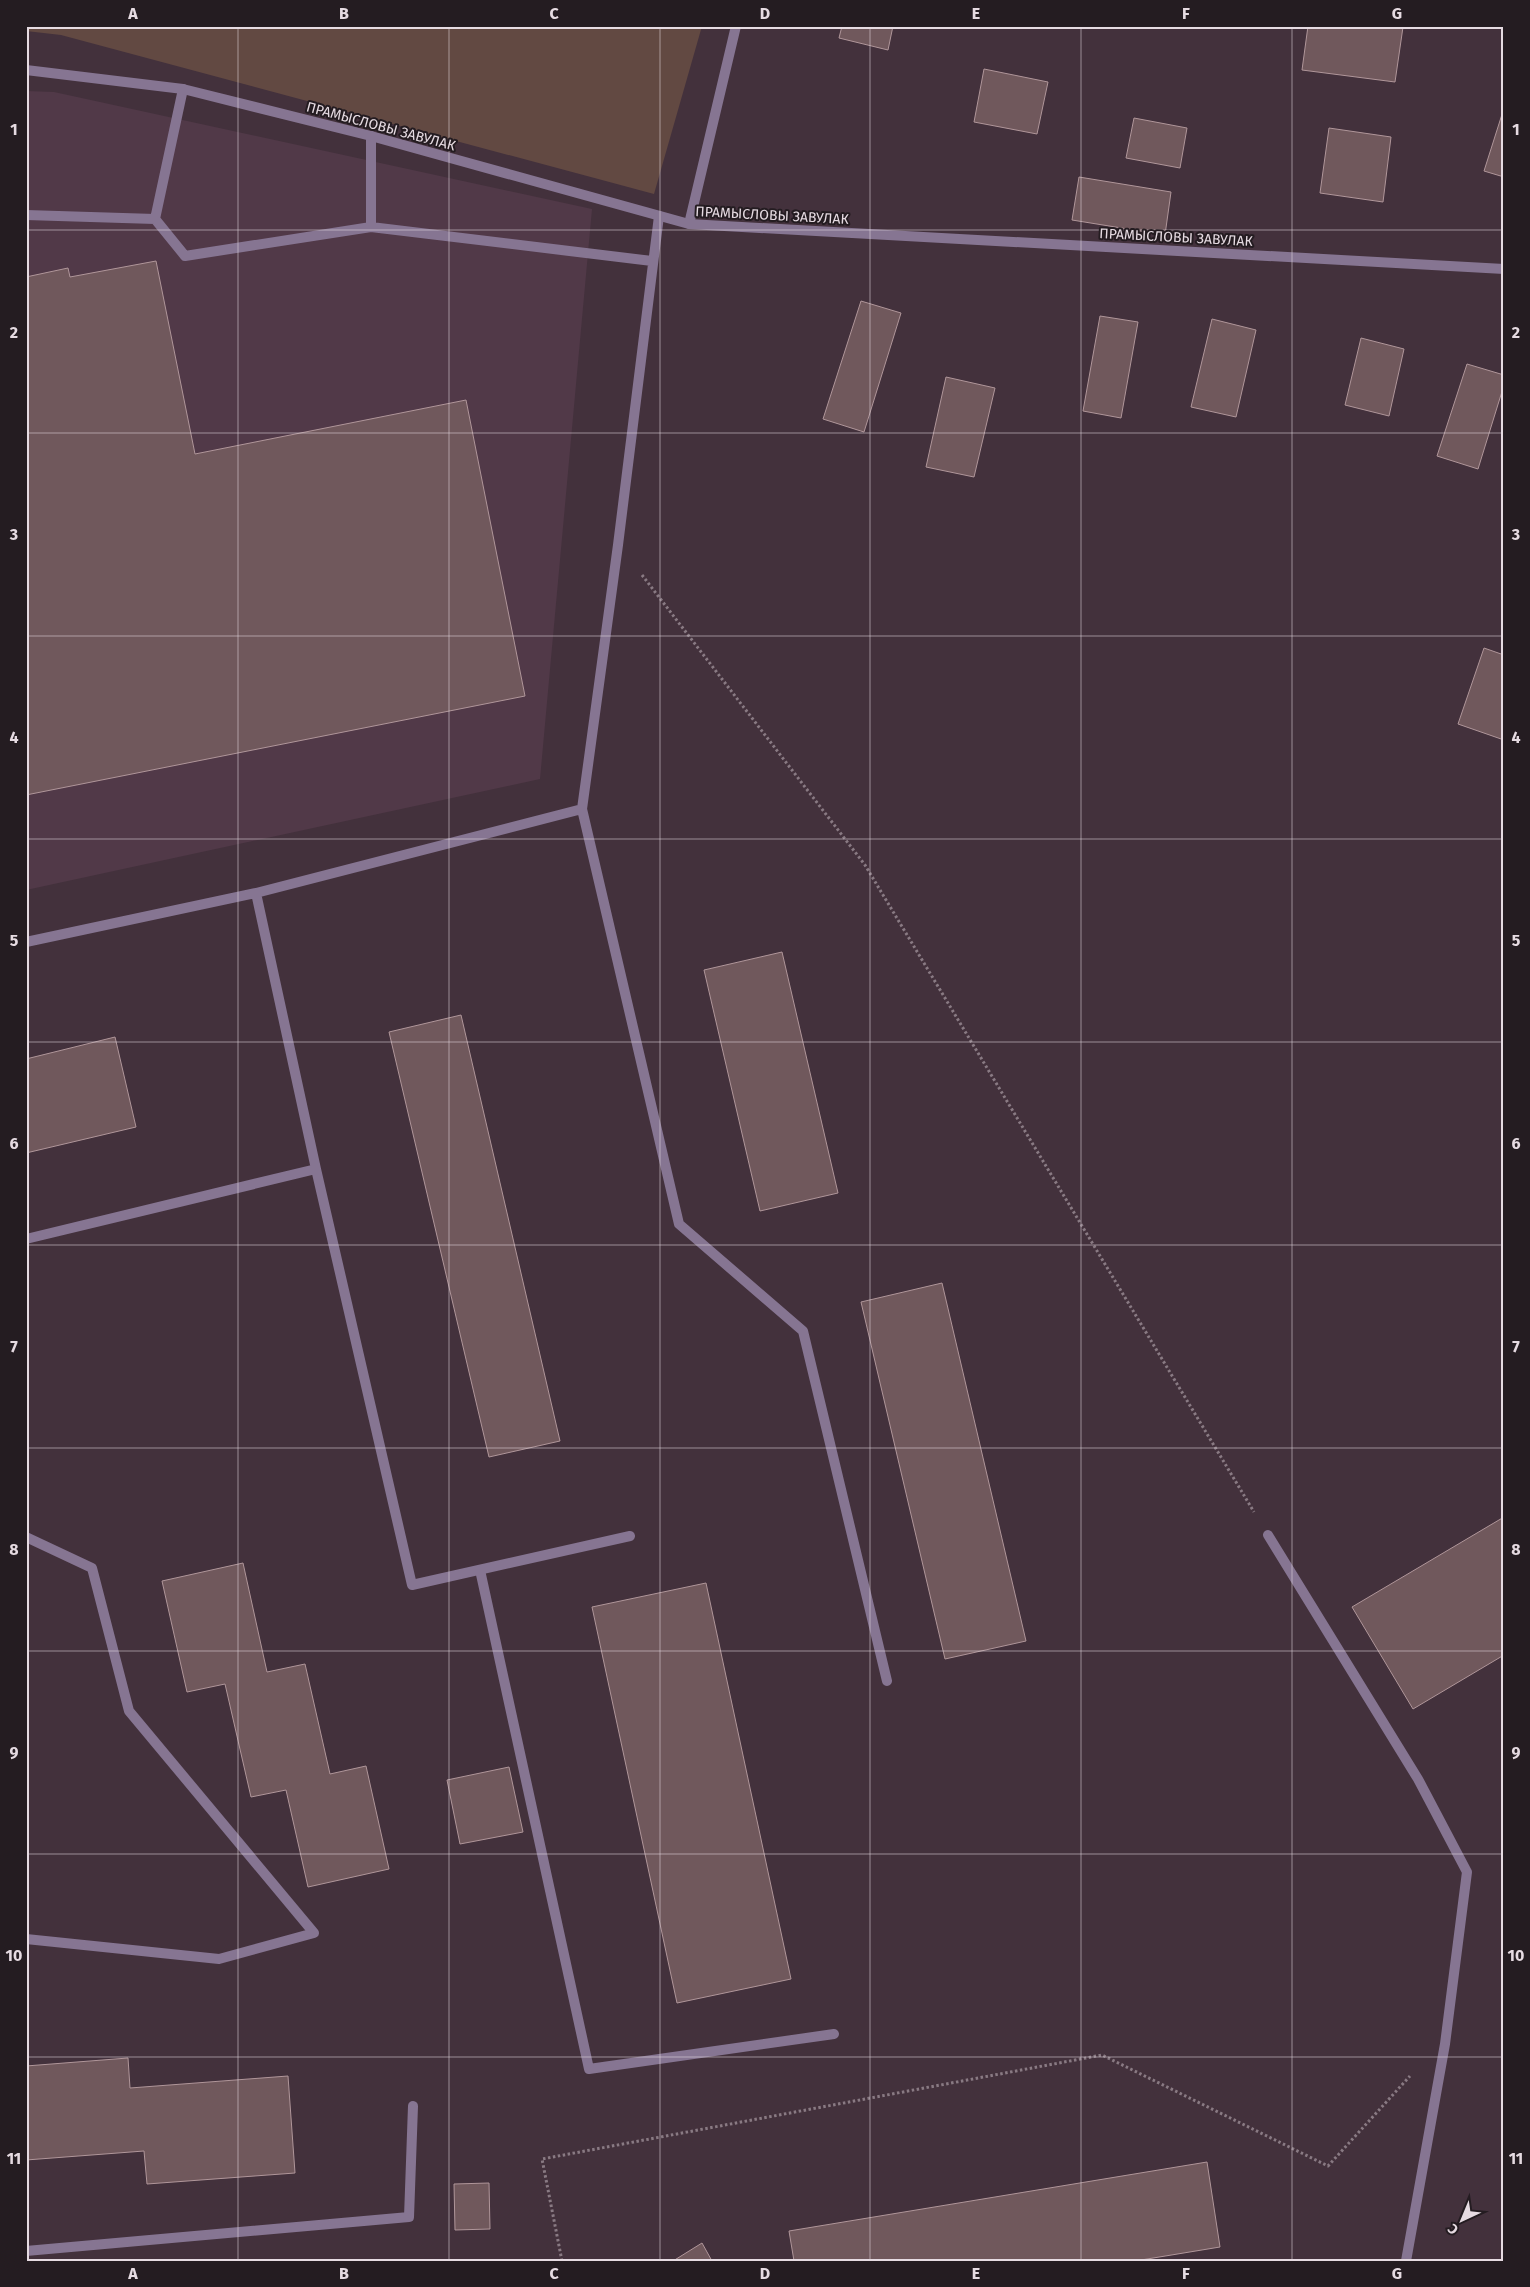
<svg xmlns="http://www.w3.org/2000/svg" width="1530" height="2287" viewBox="0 0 1530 2287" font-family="'Fira Sans',sans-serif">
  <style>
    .built { fill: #513948 }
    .green { fill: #624942 }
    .building { fill: #70585c; stroke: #b0969a }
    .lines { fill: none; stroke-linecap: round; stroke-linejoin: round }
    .path { stroke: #897a83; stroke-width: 3; stroke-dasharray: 2.5 2.5; stroke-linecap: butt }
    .service { stroke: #867592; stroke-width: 10 }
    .minor { stroke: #867592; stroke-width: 10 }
    .grid { fill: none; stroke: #e6dbe2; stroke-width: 1; stroke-opacity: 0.55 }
    .labels { text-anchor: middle; stroke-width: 4; stroke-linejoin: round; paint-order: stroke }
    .street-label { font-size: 14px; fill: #e6dbe2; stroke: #241c21 }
    .neatline { fill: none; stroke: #e6dbe2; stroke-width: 2 }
    .grid-label { font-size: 16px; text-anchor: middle; font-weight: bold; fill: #e6dbe2 }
  </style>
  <rect width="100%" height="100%" fill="#43313c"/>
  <path class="built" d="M26,91L54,92L592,209L540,779L26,890Z"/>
  <path class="green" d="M26,26H702L654,194L61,35L26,31Z"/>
  <path class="building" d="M842,26H893L888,50L839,38Z
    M1308,26L1403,27L1395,82L1302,70Z
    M984,69L1048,82L1037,134L974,122Z
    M1504,108V177L1484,171Z
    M1134,118L1187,128L1180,168L1126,158Z
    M1329,128L1391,137L1383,202L1320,193Z
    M1079,177L1171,192L1165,235L1072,220Z
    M156,261L195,454L466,400L525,696L26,795V277L68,268L70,277Z
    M861,301L901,313L864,432L823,419Z
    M1100,316L1138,322L1121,418L1083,411Z
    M1212,319L1256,330L1236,417L1191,407Z
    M1361,338L1404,349L1389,416L1345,405Z
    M1467,364L1504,375V385L1478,469L1437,456Z
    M946,377L995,388L974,477L926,467Z
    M1484,648L1504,655V740L1458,724Z
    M782,952L838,1193L760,1211L704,970Z
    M461,1015L560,1441L489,1457L389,1032Z
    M115,1037L136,1127L26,1153V1059Z
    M942,1283L1026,1641L945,1659L861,1302Z
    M1504,1517V1655L1413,1709L1352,1607Z
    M243,1563L267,1672L305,1664L330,1774L366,1766L389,1869L308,1887L286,1790L251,1797L225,1684L187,1692L162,1581Z
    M706,1583L791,1979L677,2003L592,1607Z
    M509,1767L523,1832L460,1844L447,1780Z
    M128,2058L130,2088L288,2076L295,2173L147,2184L144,2151L26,2160V2066Z
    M1207,2162L1220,2247L1135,2261H794L789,2231Z
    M489,2183L490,2229L455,2230L454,2184Z
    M702,2243L712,2261H673Z"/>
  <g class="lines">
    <path class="path" d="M642,575L865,865L1254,1512
      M562,2261L542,2159L1102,2055L1328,2166L1410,2076"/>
    <path class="service" d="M26,215L155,219L185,256L371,227L652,261
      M155,219L183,89
      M689,224L736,26
      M371,227V136
      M582,809L618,545L659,216
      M256,893L316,1169L412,1585L630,1536
      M26,942L256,893L582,809L679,1224L803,1331L887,1681
      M26,1239L316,1169
      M1268,1535L1418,1779L1467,1872L1445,2044L1406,2261
      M26,1537L92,1568L129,1711L314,1933L219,1959L26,1939
      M480,1570L589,2069L834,2034
      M26,2251L409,2217L413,2106"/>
    <path class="minor" d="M26,70L183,89L371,136L689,224L1504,269"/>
  </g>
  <path class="grid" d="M238,26V2261M449,26V2261M660,26V2261M870,26V2261M1081,26V2261M1292,26V2261M26,230H1504M26,433H1504M26,636H1504M26,839H1504M26,1042H1504M26,1245H1504M26,1448H1504M26,1651H1504M26,1854H1504M26,2057H1504"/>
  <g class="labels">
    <g class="street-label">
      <text transform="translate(381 126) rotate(15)" y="5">ПРАМЫСЛОВЫ ЗАВУЛАК</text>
      <text transform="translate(772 215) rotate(3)" y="5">ПРАМЫСЛОВЫ ЗАВУЛАК</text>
      <text transform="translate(1176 237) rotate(3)" y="5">ПРАМЫСЛОВЫ ЗАВУЛАК</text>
    </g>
  </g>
  <rect width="1530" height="2287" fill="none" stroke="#241c21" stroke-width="55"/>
  <g transform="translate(1462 2220) rotate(224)" stroke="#241c21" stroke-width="4" paint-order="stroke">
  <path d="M0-4L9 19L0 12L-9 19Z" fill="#e6dbe2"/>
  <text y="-8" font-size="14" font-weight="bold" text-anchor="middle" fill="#e6dbe2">С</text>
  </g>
  <rect x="28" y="28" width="1474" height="2232" class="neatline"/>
  <g class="grid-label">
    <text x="133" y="19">A</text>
    <text x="344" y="19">B</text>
    <text x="554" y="19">C</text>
    <text x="765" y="19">D</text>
    <text x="976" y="19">E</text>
    <text x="1186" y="19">F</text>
    <text x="1397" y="19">G</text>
    <text x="14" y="135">1</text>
    <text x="1516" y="135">1</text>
    <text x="14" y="338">2</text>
    <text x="1516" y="338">2</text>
    <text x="14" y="540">3</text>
    <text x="1516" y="540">3</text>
    <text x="14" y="743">4</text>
    <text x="1516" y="743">4</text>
    <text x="14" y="946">5</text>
    <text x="1516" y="946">5</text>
    <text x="14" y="1149">6</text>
    <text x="1516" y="1149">6</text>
    <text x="14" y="1352">7</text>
    <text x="1516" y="1352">7</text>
    <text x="14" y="1555">8</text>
    <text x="1516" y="1555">8</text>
    <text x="14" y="1758">9</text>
    <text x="1516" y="1758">9</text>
    <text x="14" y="1961">10</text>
    <text x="1516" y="1961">10</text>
    <text x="14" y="2164">11</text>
    <text x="1516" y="2164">11</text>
    <text x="133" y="2279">A</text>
    <text x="344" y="2279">B</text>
    <text x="554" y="2279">C</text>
    <text x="765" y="2279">D</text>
    <text x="976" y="2279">E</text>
    <text x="1186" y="2279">F</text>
    <text x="1397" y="2279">G</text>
  </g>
</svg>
